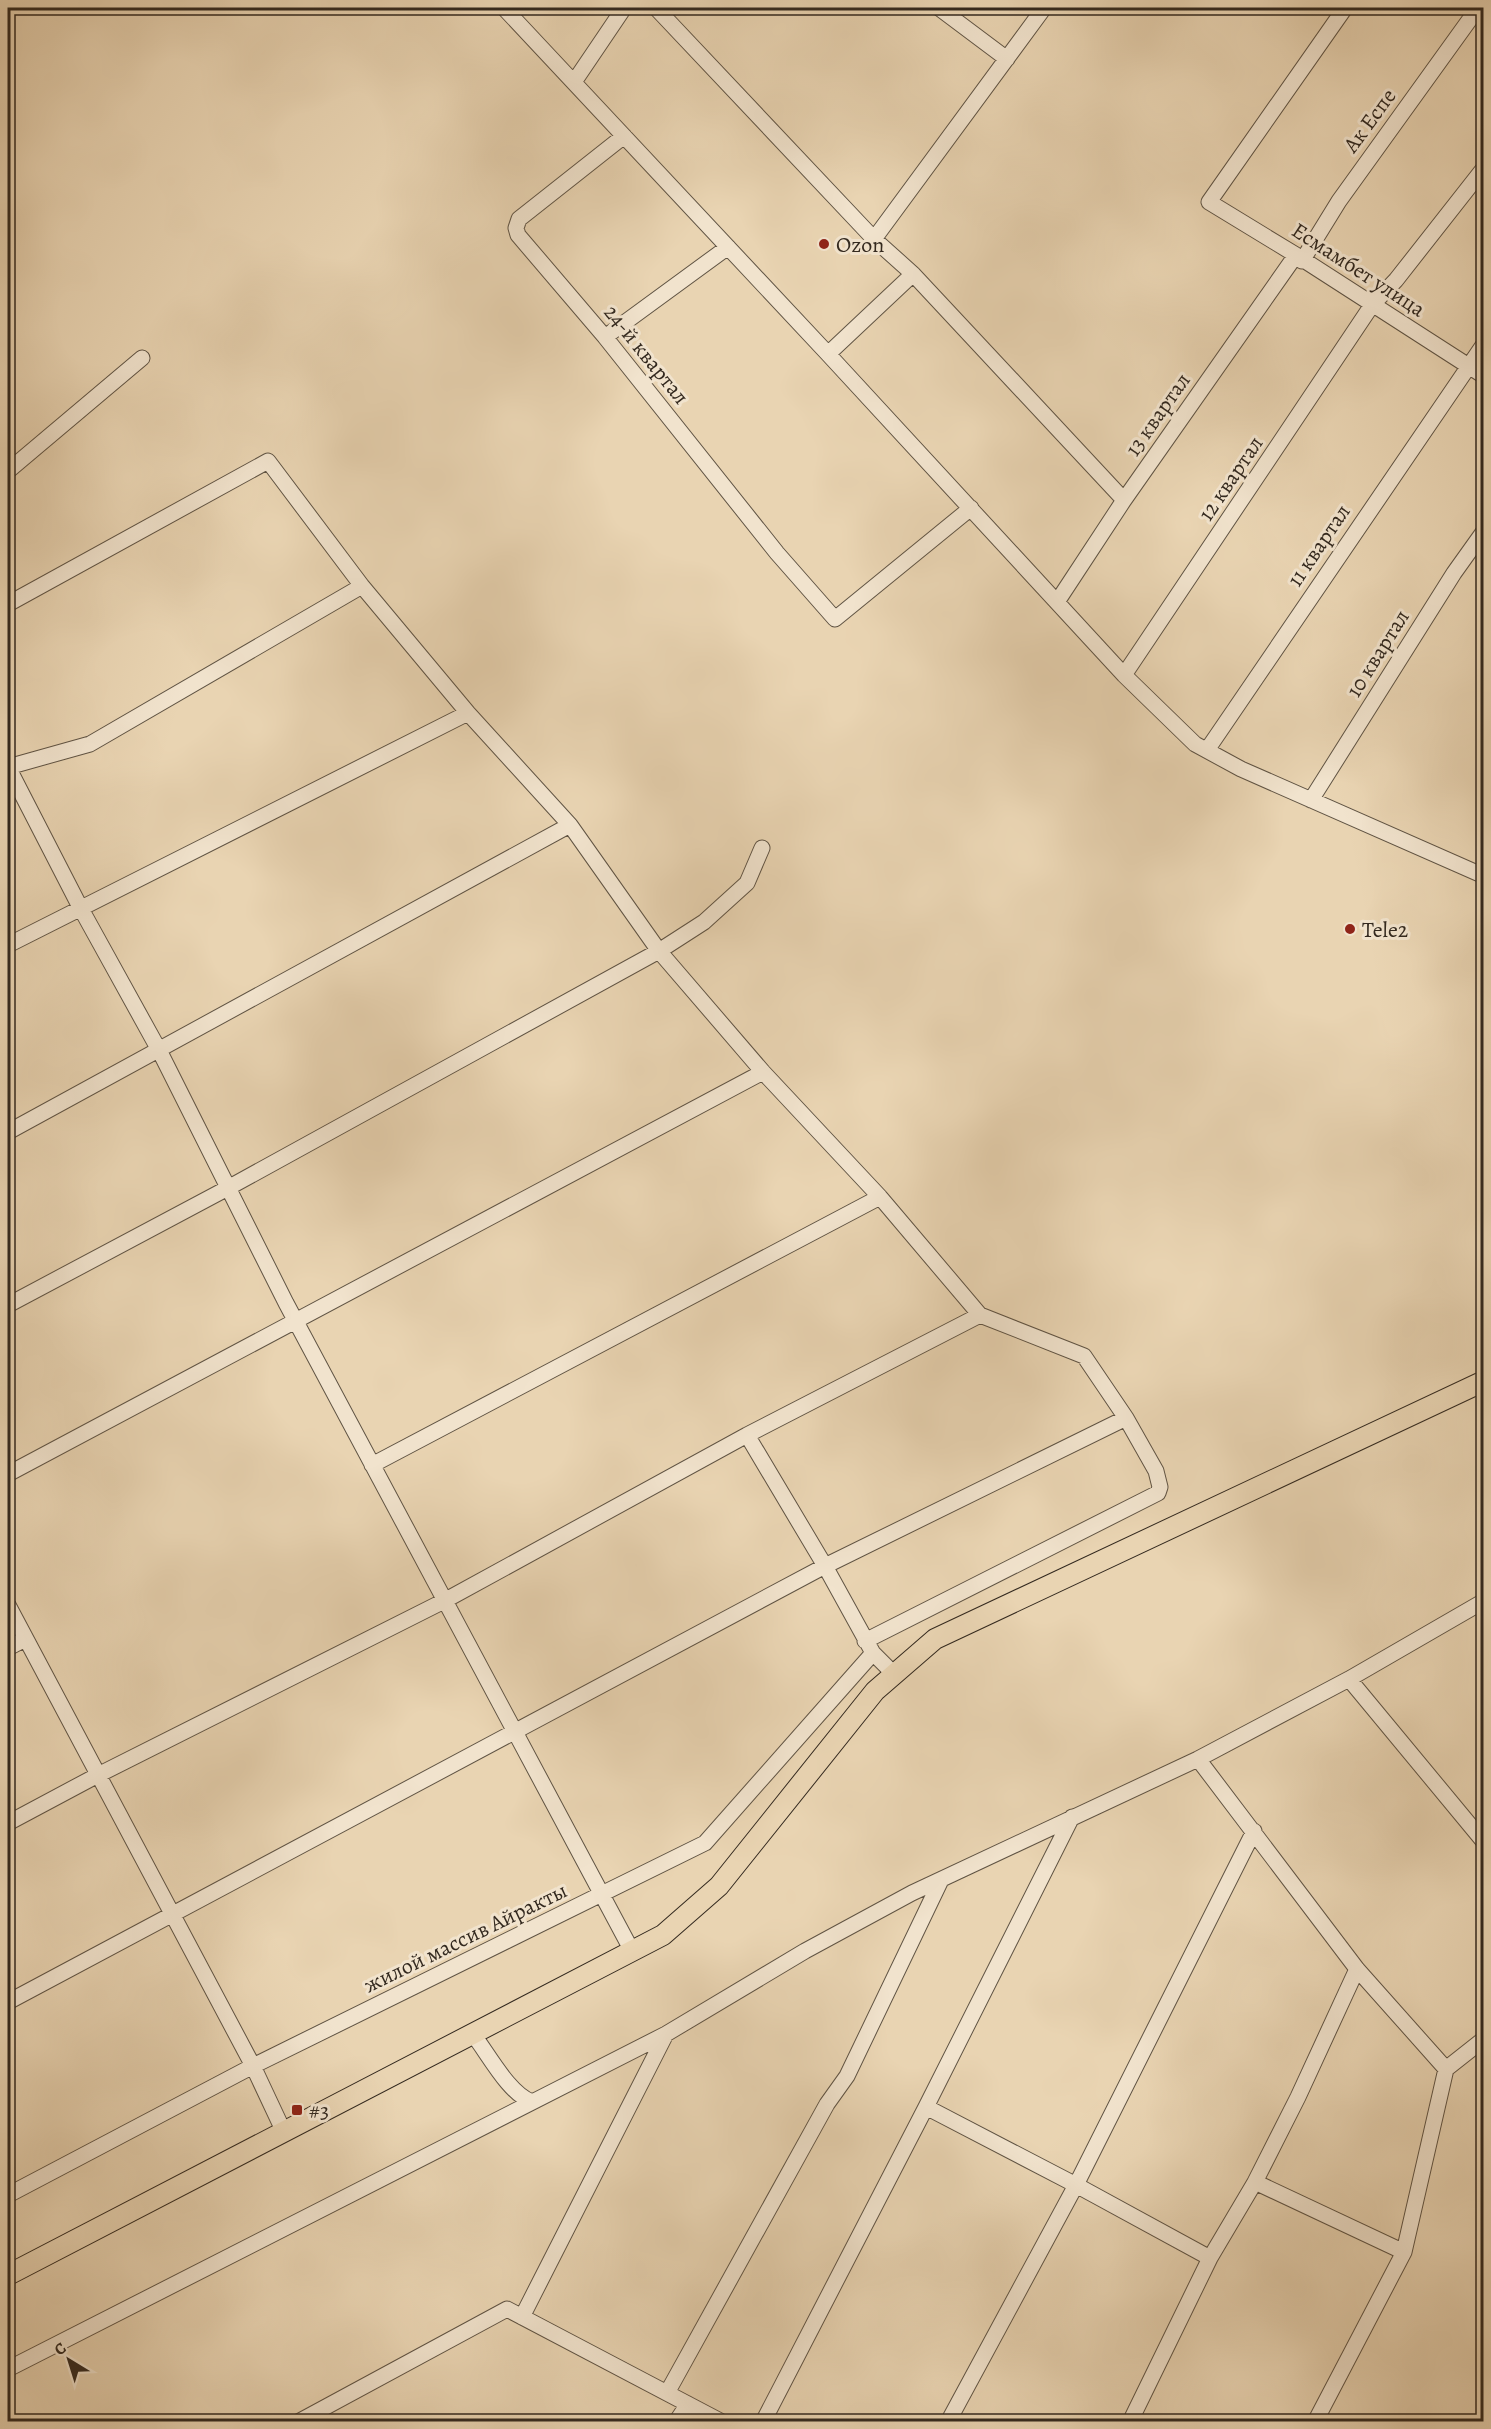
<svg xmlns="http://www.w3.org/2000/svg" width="1491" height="2429" viewBox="0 0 1491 2429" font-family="Alegreya,serif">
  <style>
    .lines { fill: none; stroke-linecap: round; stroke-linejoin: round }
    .minor-casing { stroke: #605444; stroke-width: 17 }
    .major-casing { stroke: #33291f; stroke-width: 22 }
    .minor { stroke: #f1e3cd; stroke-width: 15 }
    .major { stroke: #e9d4b2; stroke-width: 20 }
    .poi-dot { fill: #8f2418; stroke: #f1e3cd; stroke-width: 2 }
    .labels { text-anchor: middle; stroke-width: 6; stroke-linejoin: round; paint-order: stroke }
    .street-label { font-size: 22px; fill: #33291f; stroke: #f1e3cd }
    .poi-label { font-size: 22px; fill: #33291f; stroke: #f1e3cd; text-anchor: start }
  </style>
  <rect width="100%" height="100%" fill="#e9d4b2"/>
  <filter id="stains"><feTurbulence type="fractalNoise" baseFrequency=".00333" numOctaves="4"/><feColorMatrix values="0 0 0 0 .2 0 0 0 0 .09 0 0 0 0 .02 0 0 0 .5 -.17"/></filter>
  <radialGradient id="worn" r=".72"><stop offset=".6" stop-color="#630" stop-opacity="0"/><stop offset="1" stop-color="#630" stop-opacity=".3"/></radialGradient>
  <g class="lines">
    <defs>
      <path id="minor" d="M504,8L828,354L1124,675L1195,744L1241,769L1484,876
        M656,8L874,239
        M939,8L1007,59
        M1345,8L1209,202L1296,255L1484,376
        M574,82L624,8
        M624,136L519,219L516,228L518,235L605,337L777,553L835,619L971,508
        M1302,261L1339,201L1478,8
        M913,274L1124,500
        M605,337L728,247
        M828,354L913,274L874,239L1044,8
        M8,471L142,358
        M1057,602L1124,500L1296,255
        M8,604L268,461L362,586L468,713L570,825L659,951L763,1072L880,1197L980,1315L1084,1356L1126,1418L1156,1471L1160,1487L1158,1493L865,1641
        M1124,675L1372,305L1396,280L1484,168
        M1207,750L1484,344
        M8,767L80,907L159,1050L286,1303L632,1951
        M8,767L90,744L362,586
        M1311,800L1454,573L1484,531
        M8,945L468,713
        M8,1132L570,825
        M8,1305L226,1189L659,951L704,922L747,883L762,848
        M372,1465L880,1197
        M8,1474L763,1072
        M8,1605L253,2066L283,2130
        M8,1648L25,1639
        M873,1653L894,1674
        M1349,1679L1484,1842
        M1198,1759L1349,1679L1484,1601
        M8,1823L98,1775L444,1601L747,1435L980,1315
        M8,2002L825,1566L1126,1418
        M472,2033C488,2053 508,2093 532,2102
        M1446,2069L1484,2039
        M926,2107L1076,2185L1210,2258L1255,2182L1404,2252
        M1255,2182L1298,2097L1357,1969
        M8,2195L253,2066L705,1843L873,1653L825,1566L747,1435
        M522,2317L666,2034
        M8,2369L666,2034L805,1951L912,1893L1198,1759L1357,1969L1446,2069L1404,2252L1315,2422
        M667,2393L827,2104L847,2076L941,1880
        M298,2422L507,2309L722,2422
        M676,2422L688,2404
        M763,2422L926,2107L1072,1817
        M948,2422L1076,2185L1254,1831
        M1130,2422L1210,2258"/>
      <path id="major" d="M8,2275L663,1935L719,1886L875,1691L935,1639L1484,1381"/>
    </defs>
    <use href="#minor" class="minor-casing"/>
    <use href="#major" class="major-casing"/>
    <use href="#minor" class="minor"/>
    <use href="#major" class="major"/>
  </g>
  <g class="poi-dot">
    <circle cx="824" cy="244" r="6"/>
    <circle cx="1350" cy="929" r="6"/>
    <rect x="291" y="2104" width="12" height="12" rx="3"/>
  </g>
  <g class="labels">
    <g class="street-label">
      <text transform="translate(1369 120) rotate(-54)" y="8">Ак Еспе</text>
      <text transform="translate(1359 269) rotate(33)" y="8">Есмамбет улица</text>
      <text transform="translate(647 354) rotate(51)" y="8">24-й квартал</text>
      <text transform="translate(1157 414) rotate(-55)" y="8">13 квартал</text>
      <text transform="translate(1230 478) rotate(-56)" y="8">12 квартал</text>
      <text transform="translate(1318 545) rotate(-56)" y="8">11 квартал</text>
      <text transform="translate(1377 653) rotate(-58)" y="8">10 квартал</text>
      <text transform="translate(465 1937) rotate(-26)" y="8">жилой массив Айракты</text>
    </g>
    <g class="poi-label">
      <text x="836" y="252">Ozon</text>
      <text x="1362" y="937">Tele2</text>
      <text x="309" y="2118">#3</text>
    </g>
  </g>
  <rect width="1491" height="2429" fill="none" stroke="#e9d4b2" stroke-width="30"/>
  <rect x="9" y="9" width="1473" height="2411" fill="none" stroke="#33291f" stroke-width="3"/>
  <rect x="15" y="15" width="1461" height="2399" fill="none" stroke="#33291f" stroke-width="1.5"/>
  <g transform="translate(69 2360) rotate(322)" stroke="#f1e3cd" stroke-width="4.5" paint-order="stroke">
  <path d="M0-4.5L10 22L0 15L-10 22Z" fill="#33291f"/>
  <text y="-9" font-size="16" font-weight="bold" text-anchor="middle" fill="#33291f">С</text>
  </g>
  <rect width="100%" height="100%" filter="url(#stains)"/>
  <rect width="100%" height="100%" fill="url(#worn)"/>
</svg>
